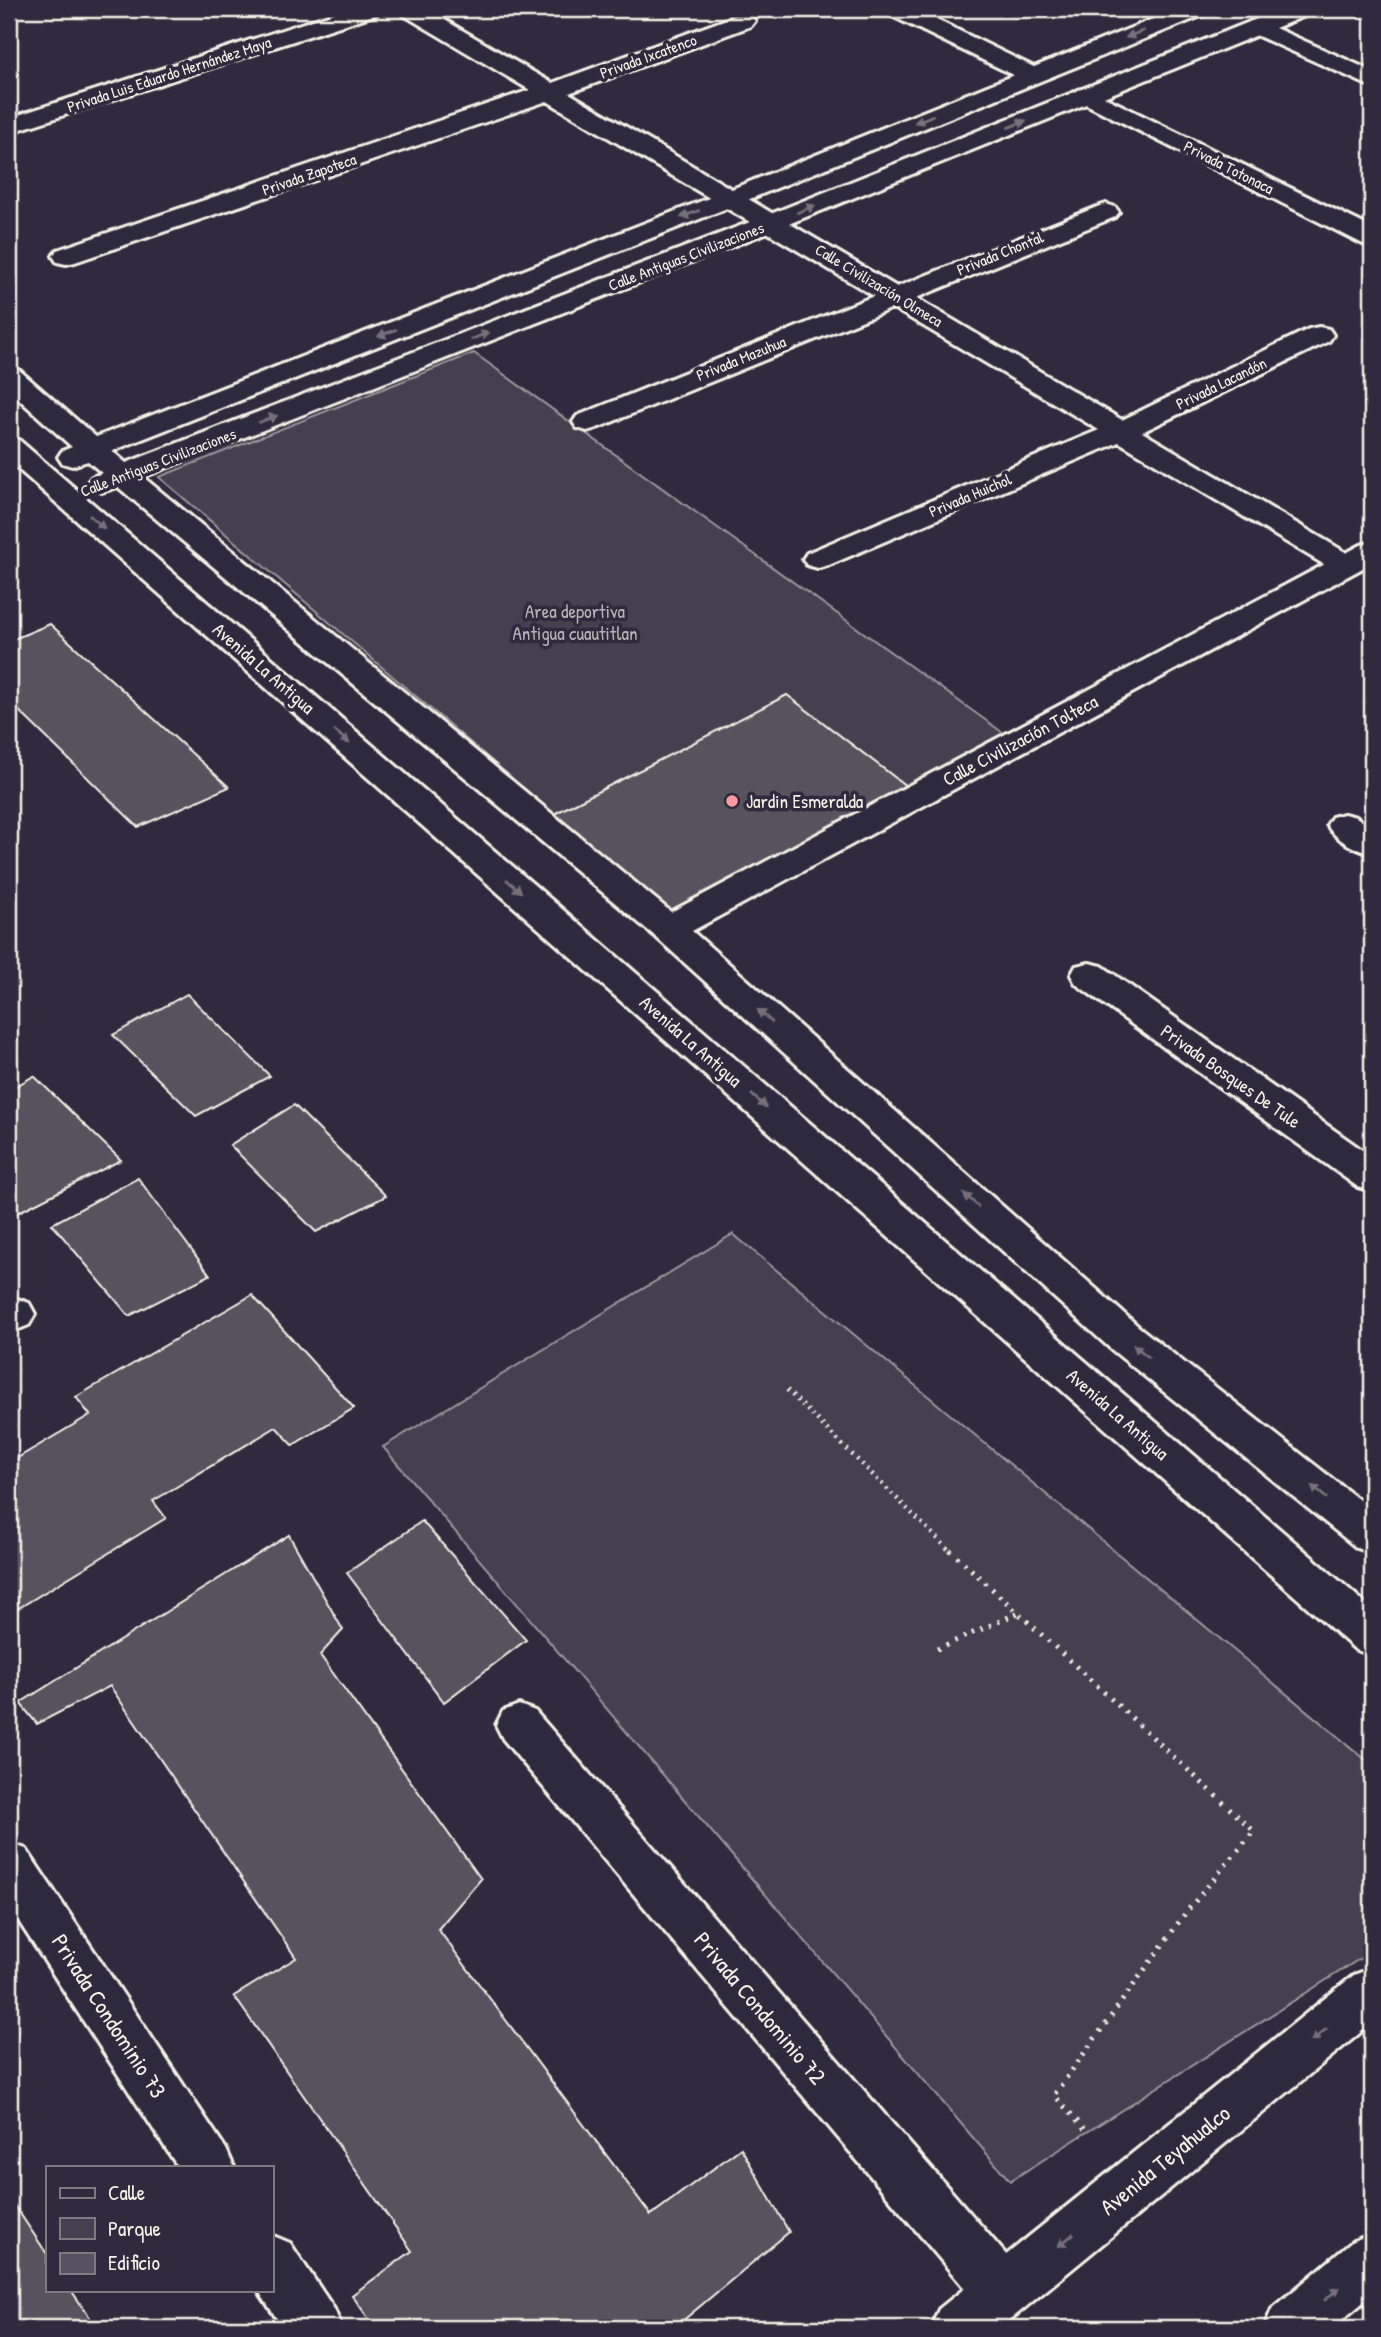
<svg xmlns="http://www.w3.org/2000/svg" width="1381" height="2337" viewBox="0 0 1381 2337" font-family="'Patrick Hand',sans-serif">
  <style>
    .green { fill: #454050; stroke: #9c989c; stroke-width: 2 }
    .building { fill: #56525f; stroke: #f4f1e8; stroke-width: 2 }
    .lines { fill: none; stroke-linecap: round; stroke-linejoin: round }
    .minor-casing { stroke: #f4f1e8; stroke-width: 6 }
    .tertiary-casing { stroke: #f4f1e8; stroke-width: 6 }
    .secondary-casing { stroke: #f4f1e8; stroke-width: 6 }
    .path-far1 { stroke: #f4f1e8; stroke-width: 4.5; stroke-dasharray: 2 5; stroke-linecap: butt }
    .path { stroke: #f4f1e8; stroke-width: 5; stroke-dasharray: 2.5 7; stroke-linecap: butt }
    .minor { fill: #2f2a3d; fill-rule: evenodd }
    .tertiary { fill: #2f2a3d; fill-rule: evenodd }
    .secondary { fill: #2f2a3d; fill-rule: evenodd }
    .oneway { fill: #747079 }
    .poi-dot { fill: #ff9aa2; stroke: #2f2a3d; stroke-width: 2.5 }
    .labels { text-anchor: middle; stroke-width: 7; stroke-linejoin: round; paint-order: stroke }
    .far-street-label { font-size: 16px; fill: #f4f1e8; stroke: #2f2a3d }
    .park-label { font-size: 19px; fill: #b7b3b3; stroke: #2f2a3d }
    .street-label { font-size: 19px; fill: #f4f1e8; stroke: #2f2a3d }
    .poi-label { font-size: 19px; fill: #f4f1e8; stroke: #2f2a3d; text-anchor: start }
    .near-street-label { font-size: 23px; fill: #f4f1e8; stroke: #2f2a3d }
  </style>
  <rect width="100%" height="100%" fill="#2f2a3d"/>
  <filter id="ink" filterUnits="userSpaceOnUse"><feTurbulence type="fractalNoise" baseFrequency=".0143" numOctaves="2"/><feDisplacementMap in="SourceGraphic" scale="14" xChannelSelector="R" yChannelSelector="G"/><feConvolveMatrix kernelMatrix="1 2 1 2 8 2 1 2 1" color-interpolation-filters="sRGB"/></filter>
  <g filter="url(#ink)">
    <path class="green" d="M474,353L1009,737L910,789L787,695L554,814L159,477Z
      M733,1234L1372,1765V1951L1010,2181L383,1447Z"/>
    <path class="building" d="M50,624L229,787L138,827L9,701V641Z
      M787,695L910,789L672,911L554,814Z
      M187,994L270,1076L196,1116L113,1035Z
      M34,1076L121,1160L9,1217V1090Z
      M294,1105L386,1196L316,1232L230,1145Z
      M138,1178L210,1275L129,1316L52,1224Z
      M252,1295L354,1408L293,1445L276,1427L153,1501L166,1518L9,1614V1463L90,1415L76,1397Z
      M422,1521L526,1640L444,1702L347,1573Z
      M289,1535L343,1630L320,1655L481,1879L438,1929L651,2215L741,2148L789,2232L674,2328H375L352,2295L412,2251L234,1996L296,1958L110,1686L37,1724L20,1703Z
      M9,2197L47,2254V2290H71L97,2328H9Z"/>
    <g class="lines">
      <defs>
        <path id="minor" d="M347,9H380L377,14L9,133V118Z
          M399,9H426L552,83L735,16H751L755,21L751,26L569,93L897,287L1097,207L1106,204L1115,207L1119,212L1115,217L916,298L1122,420L1309,329L1319,327L1329,329L1333,335L1329,341L1142,432L1357,559L1361,565L1357,571L1346,574L1335,571L1119,442L829,565L818,568L807,565L803,559L807,553L1099,430L893,308L597,428L587,431L577,428L573,422L577,416L874,296L547,101L75,262L66,264L57,262L53,256L57,250L530,90L402,14Z
          M885,9H914L1040,70L1044,75L1040,80H1024L888,14Z
          M1257,20L1372,71V87L1249,32L1245,27L1249,22Z
          M1086,88L1372,228V246L1363,244L1078,100L1074,95L1078,90Z
          M1344,814L1356,817L1372,828V854C1356,850 1336,840 1327,825L1332,817Z
          M1089,963L1102,966L1372,1157V1191L1358,1187L1076,984L1071,975L1076,966Z
          M15,1298L29,1303L35,1314L29,1325L9,1333V1300Z
          M519,1705L535,1711L1021,2272L1029,2291L1021,2310L1002,2318L983,2310L503,1739L496,1725L503,1711Z
          M9,1843L26,1849L226,2149L234,2167H178L9,1906Z
          M271,2235L290,2243L334,2309L342,2328H283L258,2290H271Z"/>
        <path id="tertiary" d="M1178,9H1209L1206,14L740,203L112,451L126,463L763,217L1282,9H1313L1310,14L781,227L143,477L671,912L1361,545L1372,542V563L692,931L1139,1327L1372,1510V1553L1357,1548L1111,1349L656,937L118,487L102,492L92,489L87,483L92,477L102,473L88,461L72,466L62,463L58,457L62,451L72,447L9,390V368L19,370L96,437L722,193Z
          M9,437L19,440L1372,1609V1655L1356,1650L9,461Z"/>
        <path id="secondary" d="M1372,1968V2023L1000,2328H931L939,2309L1354,1975Z
          M1372,2234V2295L1332,2328H1264L1272,2309L1353,2241Z"/>
      </defs>
      <use href="#minor" class="minor-casing"/>
      <use href="#tertiary" class="tertiary-casing"/>
      <use href="#secondary" class="secondary-casing"/>
      <path class="path-far1" d="M787,1390L951,1552"/>
      <path class="path" d="M950,1550L1254,1831L1187,1911L1054,2095L1087,2132
        M937,1649L1018,1613"/>
      <use href="#minor" class="minor"/>
      <use href="#tertiary" class="tertiary"/>
      <use href="#secondary" class="secondary"/>
    </g>
    <defs><path id="oneway-solid" d="M-6-.8H1V-3.2L6.5 0L1 3.2V.8H-6Z" transform="scale(1.75)"/></defs>
    <g class="oneway">
      <use href="#oneway-solid" transform="translate(1135 34) rotate(158)"/>
      <use href="#oneway-solid" transform="translate(924 119) rotate(158)"/>
      <use href="#oneway-solid" transform="translate(1017 124) rotate(-22)"/>
      <use href="#oneway-solid" transform="translate(806 209) rotate(-22)"/>
      <use href="#oneway-solid" transform="translate(690 214) rotate(159)"/>
      <use href="#oneway-solid" transform="translate(387 333) rotate(159)"/>
      <use href="#oneway-solid" transform="translate(480 336) rotate(-21)"/>
      <use href="#oneway-solid" transform="translate(268 419) rotate(-21)"/>
      <use href="#oneway-solid" transform="translate(97 522) rotate(41)"/>
      <use href="#oneway-solid" transform="translate(342 737) rotate(41)"/>
      <use href="#oneway-solid" transform="translate(514 886) rotate(41)"/>
      <use href="#oneway-solid" transform="translate(765 1016) rotate(-138)"/>
      <use href="#oneway-solid" transform="translate(759 1101) rotate(41)"/>
      <use href="#oneway-solid" transform="translate(971 1200) rotate(-138)"/>
      <use href="#oneway-solid" transform="translate(1141 1351) rotate(-141)"/>
      <use href="#oneway-solid" transform="translate(1319 1492) rotate(-141)"/>
      <use href="#oneway-solid" transform="translate(1319 2035) rotate(141)"/>
      <use href="#oneway-solid" transform="translate(1066 2240) rotate(141)"/>
      <use href="#oneway-solid" transform="translate(1332 2294) rotate(-40)"/>
    </g>
  </g>
  <circle class="poi-dot" cx="732" cy="801" r="7"/>
  <g class="labels">
    <g class="far-street-label">
      <text transform="translate(648 56) rotate(-20)" y="6">Privada Ixcatenco</text>
      <text transform="translate(169 74) rotate(-18)" y="6">Privada Luis Eduardo Hernández Maya</text>
      <text transform="translate(1229 167) rotate(27)" y="6">Privada Totonaca</text>
      <text transform="translate(309 174) rotate(-19)" y="6">Privada Zapoteca</text>
      <text transform="translate(1000 253) rotate(-22)" y="6">Privada Chontal</text>
      <text transform="translate(686 256) rotate(-21)" y="6">Calle Antiguas Civilizaciones</text>
      <text transform="translate(879 285) rotate(31)" y="6">Calle Civilización Olmeca</text>
      <text transform="translate(741 358) rotate(-22)" y="6">Privada Mazuhua</text>
      <text transform="translate(1221 383) rotate(-26)" y="6">Privada Lacandón</text>
      <text transform="translate(158 462) rotate(-21)" y="6">Calle Antiguas Civilizaciones</text>
      <text transform="translate(970 495) rotate(-23)" y="6">Privada Huichol</text>
    </g>
    <g class="park-label">
      <text x="575" y="618">Area deportiva<tspan x="575" dy="22">Antigua cuautitlan</tspan></text>
    </g>
    <g class="street-label">
      <text transform="translate(264 668) rotate(41)" y="7">Avenida La Antigua</text>
      <text transform="translate(1020 740) rotate(-28)" y="7">Calle Civilización Tolteca</text>
      <text transform="translate(691 1041) rotate(41)" y="7">Avenida La Antigua</text>
      <text transform="translate(1231 1076) rotate(35)" y="7">Privada Bosques De Tule</text>
      <text transform="translate(1118 1414) rotate(41)" y="7">Avenida La Antigua</text>
    </g>
    <g class="poi-label">
      <text x="746" y="808">Jardin Esmeralda</text>
    </g>
    <g class="near-street-label">
      <text transform="translate(760 2008) rotate(50)" y="8">Privada Condominio 72</text>
      <text transform="translate(109 2016) rotate(57)" y="8">Privada Condominio 73</text>
      <text transform="translate(1165 2160) rotate(-39)" y="8">Avenida Teyahualco</text>
    </g>
  </g>
  <rect width="1381" height="2337" fill="none" stroke="#2f2a3d" stroke-width="35"/>
  <rect x="18" y="18" width="1346" height="2302" fill="none" stroke="#f4f1e8" stroke-width="2.5" filter="url(#ink)"/>
  <rect x="46" y="2166" width="228" height="126" fill="#2f2a3d" stroke="#7e7a81" stroke-width="2"/>
  <rect x="60" y="2188" width="35" height="10" fill="#2f2a3d" stroke="#7e7a81" stroke-width="2"/>
  <text x="108" y="2200" font-size="21" fill="#f4f1e8">Calle</text>
  <rect x="60" y="2218" width="35" height="21" fill="#454050" stroke="#7e7a81" stroke-width="2"/>
  <text x="108" y="2236" font-size="21" fill="#f4f1e8">Parque</text>
  <rect x="60" y="2253" width="35" height="21" fill="#56525f" stroke="#7e7a81" stroke-width="2"/>
  <text x="108" y="2270" font-size="21" fill="#f4f1e8">Edificio</text>
</svg>
